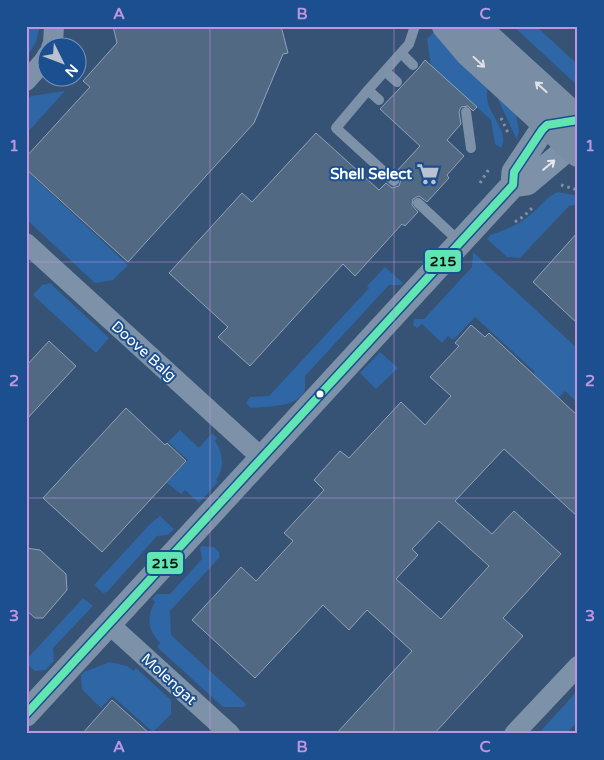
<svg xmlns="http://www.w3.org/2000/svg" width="604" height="760" viewBox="0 0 604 760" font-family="'Varela Round',sans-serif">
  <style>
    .green { fill: #2f66a5 }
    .building { fill: #526984; stroke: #92a2b6; fill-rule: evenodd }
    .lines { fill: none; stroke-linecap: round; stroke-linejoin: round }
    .path { stroke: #7d92a8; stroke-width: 3; stroke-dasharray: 2.5 4; stroke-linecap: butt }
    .service { stroke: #7d92a8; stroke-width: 10 }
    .minor { stroke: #7d92a8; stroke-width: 20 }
    .tertiary { stroke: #7d92a8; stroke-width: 25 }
    .secondary { stroke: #798da4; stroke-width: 28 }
    .bus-1-casing { stroke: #1b4f8f; stroke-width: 11 }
    .bus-1 { stroke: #60e5b3; stroke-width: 8 }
    .oneway { stroke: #dee2e8 }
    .oneway2 { stroke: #e5e9ee }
    .grid { fill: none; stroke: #bd96df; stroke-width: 1; stroke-opacity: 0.55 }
    .bus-dot { fill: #fff; stroke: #1b4f8f; stroke-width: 2 }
    .labels { text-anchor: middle; stroke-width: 4; stroke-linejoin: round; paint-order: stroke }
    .poi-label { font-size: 15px; font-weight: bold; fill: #fff; stroke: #1b4f8f; text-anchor: end }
    .street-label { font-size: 15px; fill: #fff; stroke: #1b4f8f }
    .line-badge { stroke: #1b4f8f; stroke-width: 2 }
    .pale-badge-label { font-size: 14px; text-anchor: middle; font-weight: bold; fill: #111 }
    .neatline { fill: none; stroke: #bd96df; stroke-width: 2 }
    .grid-label { font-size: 16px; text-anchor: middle; font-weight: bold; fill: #bd96df }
  </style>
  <rect width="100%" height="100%" fill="#365274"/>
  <path class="green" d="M26,26H40L36,42L26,58Z
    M513,26H536L578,65V86Z
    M433,33H438L488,87C480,110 512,129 501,148L495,144L491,120L431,66L427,39Z
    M65,91L26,134V102L31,96Z
    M496,95L515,110L519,130L517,140Z
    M26,170L128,265L113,280L95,283L26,219Z
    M558,192L578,196V204L569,206L520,258L507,257L487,239L490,235C505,230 518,225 530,215C540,207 546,197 558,192Z
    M473,252L578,349V403L565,391L514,446L494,416L535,372L475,317L453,340L448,336L442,343L422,324L417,328L413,325L414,319H424L472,267Z
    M385,267L403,283L401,285H389L305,376C305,381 306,388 304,392C295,408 268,406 251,408L246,403L250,397L269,396L369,288L367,286Z
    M50,283L109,338L96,353L33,295L42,285Z
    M380,352L398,368L376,389L360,373Z
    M180,430L199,448L212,433L217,438L215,441C223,452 225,469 216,480L218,482L199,503L185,490L181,494L167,483L188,460L168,442Z
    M160,516L174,529L168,535L157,536L107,592L103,593L94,585L150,524Z
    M202,546L214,547L219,552V558L170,611L171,635L246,704L244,707H223L157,647L160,643C148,631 146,616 155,602L152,599L156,594H170L202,559L200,548Z
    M83,598L93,606L53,648L54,661L45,670L35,671L26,663V660Z
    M110,662L127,666L134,671L136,668L171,700V714L153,732L112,696L101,708L82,689L81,675L86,671Z
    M578,690V721L566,734H538Z"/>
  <path class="building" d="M113,26H281L288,53L283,54L254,123L128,262L26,169V157L90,87L83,81L117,43Z
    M425,60L477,107L473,111L468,106L461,107L459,112L461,124L447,140L464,156L447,175L449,178L427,202L419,196L413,199L412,205L418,212L405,226L402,224L355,276L343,264L250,366L218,337L228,327L169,273L242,193L252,202L316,133L379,190L386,183L392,188L399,186L401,179L395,173L420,146L380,109L418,69Z
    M578,232V324L533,282Z
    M471,325L485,337L489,333L578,416V517L504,449L455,501L492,534L514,511L561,554L503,618L523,636L434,734H336L412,651L367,610L349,630L323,605L255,678L192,620L241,567L256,581L293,541L284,533L324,490L314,480L340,451L349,458L401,402L425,425L451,396L430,377L459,346L455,343ZM439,521L489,566L441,619L396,579L418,555L412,549Z
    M49,341L76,366L26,420V366Z
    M126,408L165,445L167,443L186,461L102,552L43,498Z
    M26,548L40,550L66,574L67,590L43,618H35L26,610Z
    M112,700L150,734H82Z"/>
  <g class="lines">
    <path class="path" d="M501,118L509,135
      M480,183L489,169
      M561,185L578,190
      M515,222L524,216L533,207"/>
    <path class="service" d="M401,53L413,65
      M385,71L397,82
      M368,90L336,128L394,181
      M379,100L368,90L409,44L415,26
      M466,112L471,148
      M418,203L461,243"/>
    <path class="minor" d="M51,48L53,43L54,26
      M26,81L43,62L48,54
      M26,243L262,458
      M109,624L230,734
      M514,734L578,666"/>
    <path class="tertiary" d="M26,714L513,185L514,172L542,130L547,125L577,120L570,146L565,151L527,183L513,185"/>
    <path class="secondary" d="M446,26L469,53L578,153
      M475,26L578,120"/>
    <defs>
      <path id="bus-1" d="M26,714L513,185L514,172L542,130L547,125L578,120"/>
    </defs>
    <use href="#bus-1" class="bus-1-casing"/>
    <use href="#bus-1" class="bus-1"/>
  </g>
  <defs><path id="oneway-shaft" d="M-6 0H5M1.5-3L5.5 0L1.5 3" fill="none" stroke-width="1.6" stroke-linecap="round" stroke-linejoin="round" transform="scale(1.25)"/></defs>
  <g class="oneway">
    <use href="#oneway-shaft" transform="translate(479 62) rotate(43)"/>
    <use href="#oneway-shaft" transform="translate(541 87) rotate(-138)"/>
  </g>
  <use class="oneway2" href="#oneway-shaft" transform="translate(549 165) rotate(-40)"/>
  <path class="grid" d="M210,26V734M394,26V734M26,262H578M26,498H578"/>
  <defs>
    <symbol id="supermarket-bare" viewBox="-9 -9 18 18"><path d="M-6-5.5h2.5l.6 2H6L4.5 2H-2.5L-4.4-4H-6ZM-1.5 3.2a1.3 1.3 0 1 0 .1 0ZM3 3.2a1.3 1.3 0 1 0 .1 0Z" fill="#b9c2ce" stroke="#1b4f8f" stroke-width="2.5" paint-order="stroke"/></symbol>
  </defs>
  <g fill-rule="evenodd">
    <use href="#supermarket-bare" x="412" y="158" width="32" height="32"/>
  </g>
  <circle class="bus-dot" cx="320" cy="394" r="4.5"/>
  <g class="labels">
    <g class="poi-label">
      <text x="412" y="179">Shell Select</text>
    </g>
    <g class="street-label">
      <text transform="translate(144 351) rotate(42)" y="5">Doove Balg</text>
      <text transform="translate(169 679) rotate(42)" y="5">Molengat</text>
    </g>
  </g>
  <g class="line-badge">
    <rect x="424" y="249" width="38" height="24" rx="5" fill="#60e5b3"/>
    <rect x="146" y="551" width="38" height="24" rx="5" fill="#60e5b3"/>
  </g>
  <g class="pale-badge-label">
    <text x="443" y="266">215</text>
    <text x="165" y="568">215</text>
  </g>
  <rect width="604" height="760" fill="none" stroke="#1b4f8f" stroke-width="55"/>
  <g transform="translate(62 62) rotate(132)"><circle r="24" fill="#1b4f8f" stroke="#7695bc"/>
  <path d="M0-4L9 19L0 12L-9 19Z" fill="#b9c2ce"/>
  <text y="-8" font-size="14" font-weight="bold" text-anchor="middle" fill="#ffffff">N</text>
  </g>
  <rect x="28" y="28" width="548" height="704" class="neatline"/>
  <g class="grid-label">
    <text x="119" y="19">A</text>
    <text x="302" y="19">B</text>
    <text x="485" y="19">C</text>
    <text x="14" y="151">1</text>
    <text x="590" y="151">1</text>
    <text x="14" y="386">2</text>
    <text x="590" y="386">2</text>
    <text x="14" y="621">3</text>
    <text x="590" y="621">3</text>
    <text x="119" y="752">A</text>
    <text x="302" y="752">B</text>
    <text x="485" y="752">C</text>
  </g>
</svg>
